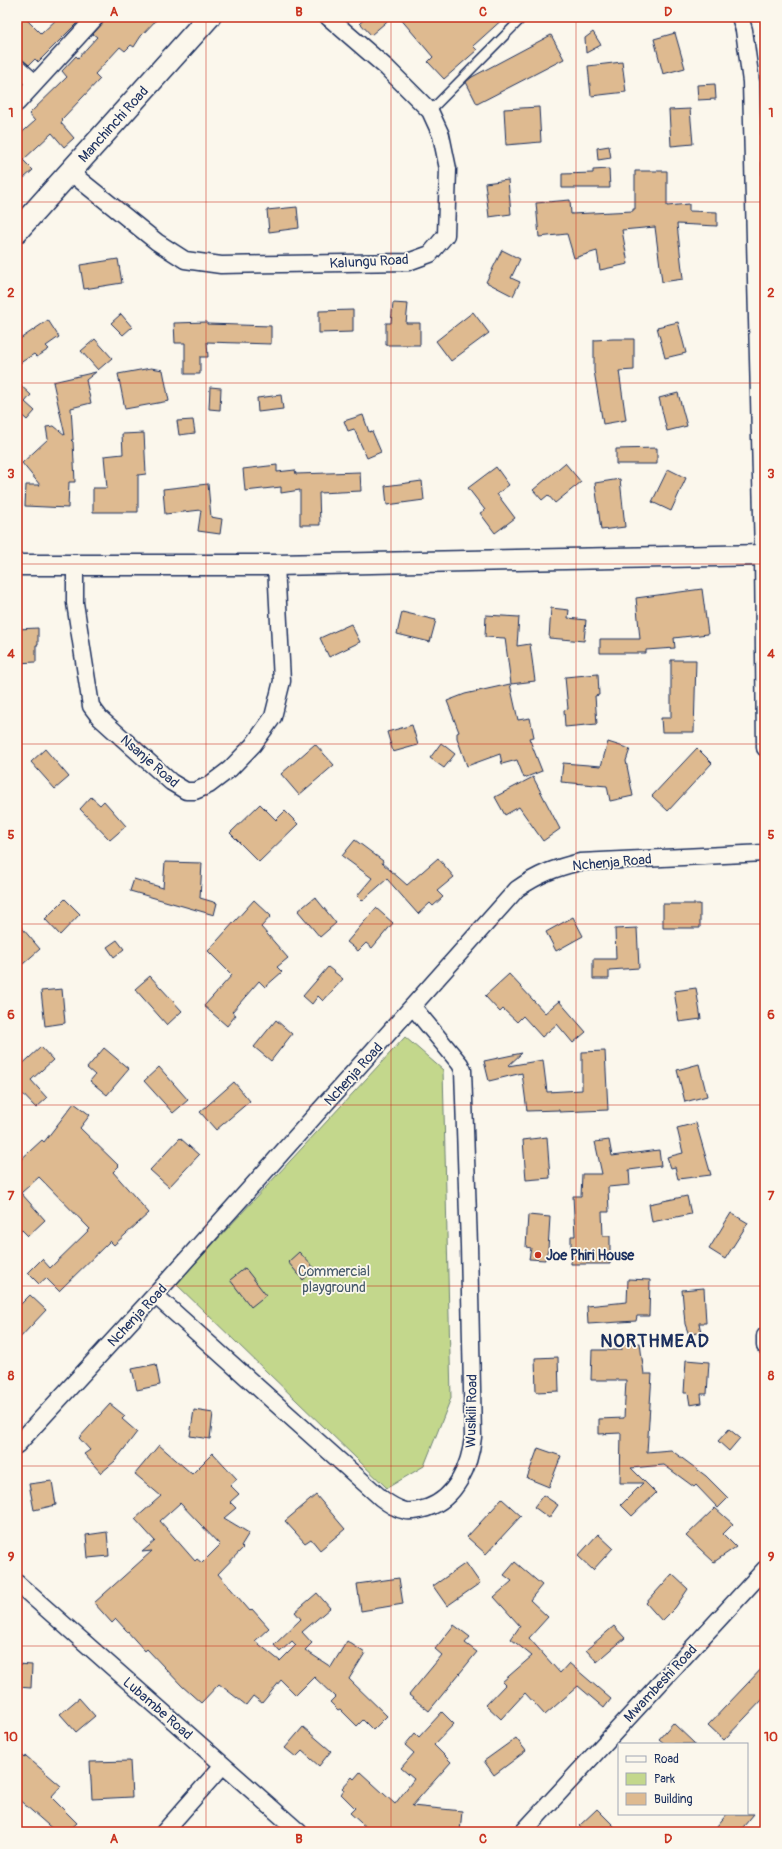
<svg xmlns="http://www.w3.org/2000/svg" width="782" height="1849" viewBox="0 0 782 1849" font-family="Pangolin,sans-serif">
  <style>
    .green { fill: #c3d78c; stroke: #6f8375 }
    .building { fill: #deba90; stroke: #1b2f5e; fill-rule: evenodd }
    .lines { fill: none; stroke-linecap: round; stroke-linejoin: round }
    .service-casing { stroke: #1b2f5e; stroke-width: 11 }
    .minor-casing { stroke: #1b2f5e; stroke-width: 19 }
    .tertiary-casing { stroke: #1b2f5e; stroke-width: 23 }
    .secondary-casing { stroke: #1b2f5e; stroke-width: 25 }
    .service { stroke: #fbf7ec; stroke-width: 8 }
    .minor { stroke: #fbf7ec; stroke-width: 16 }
    .tertiary { stroke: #fbf7ec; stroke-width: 20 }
    .secondary { stroke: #fbf7ec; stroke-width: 22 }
    .grid { fill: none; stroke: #c8321e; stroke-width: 1; stroke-opacity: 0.55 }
    .poi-dot { fill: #c8321e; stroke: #fbf7ec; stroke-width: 1.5 }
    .labels { text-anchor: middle; stroke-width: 3.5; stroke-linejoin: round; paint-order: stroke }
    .street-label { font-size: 14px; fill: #1b2f5e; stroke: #fbf7ec }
    .poi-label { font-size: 14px; font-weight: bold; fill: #1b2f5e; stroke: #fbf7ec; text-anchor: start }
    .park-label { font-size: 14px; fill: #45596a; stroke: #fbf7ec }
    .district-label { font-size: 18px; font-weight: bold; letter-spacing: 1px; fill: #1b2f5e; stroke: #fbf7ec }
    .neatline { fill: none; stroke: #c8321e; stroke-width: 1.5 }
    .grid-label { font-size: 13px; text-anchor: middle; font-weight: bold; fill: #c8321e }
  </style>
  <rect width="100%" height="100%" fill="#fbf7ec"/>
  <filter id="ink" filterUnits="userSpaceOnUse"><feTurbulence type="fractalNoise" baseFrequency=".025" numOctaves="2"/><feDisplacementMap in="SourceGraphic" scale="8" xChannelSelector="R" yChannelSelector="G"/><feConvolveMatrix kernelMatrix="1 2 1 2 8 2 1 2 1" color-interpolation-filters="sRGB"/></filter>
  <g filter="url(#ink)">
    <path class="green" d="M405,1037L443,1070L451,1398L424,1466L387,1488L176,1284Z"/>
    <path class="building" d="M17,17H24L41,34L59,17H83L38,62L35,59L29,65L23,60L17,58Z
      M105,17H159L141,36L134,47L131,45L125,51L120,47L95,74L100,79L62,119L63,120L61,123L74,138L64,147L52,133L23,160L33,170L24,178L17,172V137L35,121L29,114L67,77L62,71L76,56L78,58L97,37L93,34L103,23Z
      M367,17H392L371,35L360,23Z
      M399,17H505L473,46L477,50L444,79L428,62L433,57Z
      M593,32L601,45L586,53L585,38Z
      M675,33L685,68L663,74L654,39Z
      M551,35L564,59L477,104L466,82L472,77Z
      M622,62L626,92L591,96L588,66Z
      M715,84L716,99L698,100L697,85Z
      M539,107L541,142L506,145L504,109Z
      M690,109L693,144L671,146L669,110Z
      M609,146L611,158L598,160L597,148Z
      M609,169L610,188H562V174L593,173V170Z
      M635,171H667V206L689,204V211L717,212V226L677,224L683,279L662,282L655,227L622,230L628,264L600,270L597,251L574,258L567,234L539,237L536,203L570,200L571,214L633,211V209H635Z
      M508,180L511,214L489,217L485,183Z
      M297,207L299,228L269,232L267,210Z
      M502,250L520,259L511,278L520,282L513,296L486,282Z
      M118,259L122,283L84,289L80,265Z
      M393,303L408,304L406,323H420V345H386V323H391Z
      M353,310V332L319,333V311Z
      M473,312L489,333L451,361L436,341Z
      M121,314L132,327L123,335L111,323Z
      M48,320L59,337L46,346L49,349L37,357L34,354L17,365V341Z
      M207,322V324L271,326V344L207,342L208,357H200V374H185V343H175L174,323Z
      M678,322L686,353L665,358L657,327Z
      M95,339L112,358L98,370L81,351Z
      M613,339H634V370L619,371L626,420L603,424L594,371V340Z
      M151,368L163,370L169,401L125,409L118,374Z
      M96,372L86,380L91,403L71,408L73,440H71L73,442L75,482H69L68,508L25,506L26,485H40L22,463L48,439L46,427L54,426L65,435L53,382Z
      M17,382L31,395L25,402L35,411L27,420L17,411Z
      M210,387L221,388L220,410L209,409Z
      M678,393L687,426L667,431L659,398Z
      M281,395L283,409L258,412L257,398Z
      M363,415L369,432L372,431L381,452L367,458L354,429L348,431L344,421Z
      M193,420L195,433L179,435L177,421Z
      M144,433L146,474L138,475V512H93V488H107L104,456L123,454L122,434Z
      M657,448V464H616V449Z
      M565,463L581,482L555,503L548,495L542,500L533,490Z
      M277,465V472L295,470L296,474L360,472L361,491L319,493L320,525H300V490L281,493V487L245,491L243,469Z
      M496,467L509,485L497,494L515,518L495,533L480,513L485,510L468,488Z
      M668,469L686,478L671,511L652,502Z
      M620,479L625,527L601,530L595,483Z
      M422,481L424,500L387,505L385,486Z
      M208,484L211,517L222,519L220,534L198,531L201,510L165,514L163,489Z
      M702,589L708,634L674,638L675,648L646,650V653H600V639H640L636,598Z
      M551,608L569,610L568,618L586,620L584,641L549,638Z
      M402,612L436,620L430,642L397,634Z
      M486,615L519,617L517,646L530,644L535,681L511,684L505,638L485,637Z
      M351,624L360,642L329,657L320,638Z
      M38,628V645H36V662L17,663V629Z
      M671,660H696L694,732H662L661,718H671Z
      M598,674L599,695L595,696L597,724L565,727L564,710L568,709L565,677Z
      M510,684L518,720L530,718L534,737L529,738L542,771L524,778L517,760L502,764L500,754L467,766L457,738V733L459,732L447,701L465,694Z
      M412,725L418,745L393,752L387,732Z
      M608,742L630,749L626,761L633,796L610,801L607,786L561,782L563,763L601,766Z
      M441,743L455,754L444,768L430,758Z
      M315,744L334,765L299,795L281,774Z
      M697,748L712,763L668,811L652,796Z
      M45,749L69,777L55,789L31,762Z
      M533,777L560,829L543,841L519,807L505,815L495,797Z
      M91,797L100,805L104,801L126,826L110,840L80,809Z
      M260,804L276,820L285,811L298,824L259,862L230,833Z
      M355,840L383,861L382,863L407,885L438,858L454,877L437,891L443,897L433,906L430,903L418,914L387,879L362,901L357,896L372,878L342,856Z
      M165,862L202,863L200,898L217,903L214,915L130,891L134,879L163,888Z
      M315,897L336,923L320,937L298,911Z
      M65,899L80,914L60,935L45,919Z
      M254,900L271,916L261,927L288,958L277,967L282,972L265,987L259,981L232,1012L236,1015L227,1026L204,1006L232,975L208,951Z
      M663,904H700V928H663Z
      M376,908L393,923L372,948L366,943L358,951L347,942Z
      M573,917L583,936L556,951L546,932Z
      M17,922L40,949L23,964L17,957Z
      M637,928L639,968L609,970V979H593V959H616L615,929Z
      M117,940L124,949L114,957L107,947Z
      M328,967L343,979L323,1001L318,996L312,1004L303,996Z
      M509,974L545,1013L559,1001L586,1032L573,1043L557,1024L542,1037L523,1016L517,1022L503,1009L500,1012L485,996Z
      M150,976L182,1011L167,1025L135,989Z
      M696,988L701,1019L679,1022L674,991Z
      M62,989L65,1023L45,1026L41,991Z
      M276,1020L292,1034L271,1061L254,1047Z
      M41,1047L53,1060L31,1080L47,1098L36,1108L17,1088V1069Z
      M104,1048L129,1069L107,1095L90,1081L95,1075L87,1068Z
      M605,1051L608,1110L559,1112V1110L527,1111L522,1073L489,1081L484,1061L522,1053L508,1066L543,1060L547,1092L582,1090V1052Z
      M699,1064L707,1096L685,1102L677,1070Z
      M159,1067L188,1100L173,1113L144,1081Z
      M234,1082L250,1101L216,1130L200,1112Z
      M74,1103L90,1115L80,1128L119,1166L113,1172L149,1213L114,1245L110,1241L59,1291L46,1278L39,1284L28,1273L42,1259L50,1268L90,1229L39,1177L21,1193L45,1220L28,1236L17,1225V1163L42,1140L44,1142Z
      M696,1123L711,1175L678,1179L675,1167L671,1168L667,1157L683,1153L677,1128Z
      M547,1137L550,1178L526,1180L523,1140Z
      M180,1138L199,1155L169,1187L150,1170Z
      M609,1140L612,1156L659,1150L661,1166L629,1170L630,1185L608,1187L609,1212H602L603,1236H610V1264H571V1236H575L573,1196H581L582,1174H602L595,1142Z
      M687,1196L691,1214L652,1222L649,1204Z
      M731,1213L748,1223L725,1259L709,1249Z
      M528,1215L550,1217L548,1249L545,1260L529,1259L531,1248L526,1247Z
      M299,1252L315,1269L303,1280L288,1262Z
      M245,1268L266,1295L251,1307L230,1280Z
      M628,1279L650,1280L649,1316H637L636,1321L588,1324L587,1306L627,1302Z
      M704,1288L706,1323H699L701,1332L689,1335L685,1324L682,1290Z
      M30,1295L46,1310L17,1341V1308Z
      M640,1343L644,1374H652L647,1452L671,1450L706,1476L728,1498L718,1508L696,1485L694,1487L664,1465L631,1468L656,1493L632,1516L621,1505L643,1483H620L621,1433L599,1434V1419L624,1418L626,1380H591L592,1350H622L621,1345Z
      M558,1357L559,1391L536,1392L535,1358Z
      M686,1360L709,1362L707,1394H701L702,1403L690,1405L688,1393H684Z
      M156,1364L160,1385L137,1390L132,1369Z
      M110,1404L125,1416L122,1419L137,1432L115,1461L101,1473L84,1454L90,1450L79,1438Z
      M194,1410L213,1413L210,1439L190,1436Z
      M729,1429L740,1438L729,1451L718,1441Z
      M159,1445L192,1474L213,1453L237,1479L230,1485L239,1494L230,1502L236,1508L224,1518L249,1533L241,1546L243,1548L218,1574L250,1611L252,1609L269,1628L255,1641L280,1661L296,1645L292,1641L280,1652L274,1645L301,1619L295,1612L317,1593L330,1608L302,1632L312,1643L305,1650L331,1667L347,1641L365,1653L349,1679L387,1716L373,1730L363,1720L357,1726L340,1709L338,1710L330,1702L335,1697L314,1677L296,1695L281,1680L262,1703L253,1696L246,1705L219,1684L201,1703L182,1686L147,1649L145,1651L116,1619L112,1623L94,1603L152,1551L142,1552L155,1541L135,1519L161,1496L135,1474ZM180,1503L220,1545L202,1563L197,1559L195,1561L160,1521Z
      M538,1448L561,1456L549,1487L527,1478Z
      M52,1481L56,1505L34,1510L29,1484Z
      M316,1495L345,1529L320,1550L311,1539L305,1543L285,1521Z
      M543,1495L558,1505L549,1518L534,1507Z
      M502,1499L521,1516L486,1554L467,1537Z
      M715,1508L733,1524L723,1534L736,1547L714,1562L686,1536Z
      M107,1532L109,1556L88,1558L86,1535Z
      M598,1534L613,1548L593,1570L578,1556Z
      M515,1562L542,1585L530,1600L548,1617L529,1638L560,1673L569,1663L611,1699L604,1708L578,1686L545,1715L525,1693L501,1719L486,1705L505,1685L502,1682L532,1656L511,1639L520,1626L494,1597L512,1581L504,1575Z
      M466,1563L480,1583L447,1606L433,1586Z
      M672,1574L688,1589L675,1608L662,1621L646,1603Z
      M399,1578L403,1604L361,1611L357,1584Z
      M454,1625L470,1637L465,1643L477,1652L429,1711L409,1695L442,1655L435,1649Z
      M614,1626L625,1638L597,1662L586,1650Z
      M17,1664L32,1665L31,1688L17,1687Z
      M765,1665V1697L724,1740L708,1725Z
      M79,1698L95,1716L76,1732L60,1714Z
      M442,1712L454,1724L434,1745L451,1762L412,1806L462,1811L460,1832H371L350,1813L355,1808L341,1794L344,1790L342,1788L352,1777L354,1779L360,1772L395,1804L414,1779L401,1768L414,1753L405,1745L415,1733L419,1737Z
      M673,1723L695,1744H665L659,1739Z
      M303,1727L331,1751L319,1766L302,1751L296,1757L285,1748Z
      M516,1738L526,1751L494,1775L484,1761Z
      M17,1751L25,1758L26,1756L61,1786L51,1797L77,1823L67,1832H56L17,1798Z
      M130,1761L132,1797L92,1799L90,1762Z
      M597,1809L620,1832H585L579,1826Z
      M727,1814H754L739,1832H712Z"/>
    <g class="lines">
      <defs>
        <path id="service" d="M430,111L523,17"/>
        <path id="minor" d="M740,17L744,30L751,82L763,555L765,748
          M17,67L35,83
          M17,103L96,17
          M70,172L157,242L185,260L221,265L408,262L430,254L446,235L448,169L441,135L430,111L387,68L328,17
          M75,565V603L91,706L100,718L171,782L186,791H195L209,785L230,769L253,745L273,717L282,681L276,565
          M155,1295L381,1498C389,1504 396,1509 406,1511C412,1512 420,1510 427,1508C456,1498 470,1466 473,1437L469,1245L463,1070L460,1064L413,1007
          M765,1336V1346
          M17,1445L155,1295L517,889C539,874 555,868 580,862L765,853
          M17,1583L299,1832
          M164,1832L223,1765
          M523,1832L765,1569"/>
        <path id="tertiary" d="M17,565H276L765,555"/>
        <path id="secondary" d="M17,231L209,17"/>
      </defs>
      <use href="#service" class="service-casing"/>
      <use href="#minor" class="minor-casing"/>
      <use href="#tertiary" class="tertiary-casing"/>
      <use href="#secondary" class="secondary-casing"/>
      <use href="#service" class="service"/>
      <use href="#minor" class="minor"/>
      <use href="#tertiary" class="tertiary"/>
      <use href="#secondary" class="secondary"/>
    </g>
  </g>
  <path class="grid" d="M206,17V1832M391,17V1832M576,17V1832M17,202H765M17,383H765M17,564H765M17,744H765M17,924H765M17,1105H765M17,1286H765M17,1466H765M17,1646H765"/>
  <circle class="poi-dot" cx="538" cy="1255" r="4"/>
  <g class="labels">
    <g class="street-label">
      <text transform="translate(113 124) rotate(-48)" y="5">Manchinchi Road</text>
      <text transform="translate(369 261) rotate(-3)" y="5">Kalungu Road</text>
      <text transform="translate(150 761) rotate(41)" y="5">Nsanje Road</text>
      <text transform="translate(612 862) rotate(-5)" y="5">Nchenja Road</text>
      <text transform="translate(353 1074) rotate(-48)" y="5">Nchenja Road</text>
      <text transform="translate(137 1315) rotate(-47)" y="5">Nchenja Road</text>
      <text transform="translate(471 1411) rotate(-89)" y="5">Wusikili Road</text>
      <text transform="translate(660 1683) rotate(-47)" y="5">Mwambeshi Road</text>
      <text transform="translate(158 1708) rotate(41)" y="5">Lubambe Road</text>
    </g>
    <g class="poi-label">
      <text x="546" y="1260">Joe Phiri House</text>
    </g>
    <g class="park-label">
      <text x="334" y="1276">Commercial<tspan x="334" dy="16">playground</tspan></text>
    </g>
    <g class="district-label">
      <text x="655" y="1347">NORTHMEAD</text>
    </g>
  </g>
  <rect width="782" height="1849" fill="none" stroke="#fbf7ec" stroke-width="44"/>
  <rect x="618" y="1743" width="130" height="72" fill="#fbf7ec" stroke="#a1a7b3"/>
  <rect x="626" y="1756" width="20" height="6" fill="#fbf7ec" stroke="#a1a7b3"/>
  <text x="654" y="1763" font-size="12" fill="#1b2f5e">Road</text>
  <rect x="626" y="1773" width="20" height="12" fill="#c3d78c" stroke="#a1a7b3"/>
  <text x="654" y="1783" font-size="12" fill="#1b2f5e">Park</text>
  <rect x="626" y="1793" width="20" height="12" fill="#deba90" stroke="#a1a7b3"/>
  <text x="654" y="1803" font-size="12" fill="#1b2f5e">Building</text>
  <rect x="22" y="22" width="738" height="1805" class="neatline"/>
  <g class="grid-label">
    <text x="114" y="16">A</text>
    <text x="299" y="16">B</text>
    <text x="483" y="16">C</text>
    <text x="668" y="16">D</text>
    <text x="11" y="117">1</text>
    <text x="771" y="117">1</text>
    <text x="11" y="297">2</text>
    <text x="771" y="297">2</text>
    <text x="11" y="478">3</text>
    <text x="771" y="478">3</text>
    <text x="11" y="658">4</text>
    <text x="771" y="658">4</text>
    <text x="11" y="839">5</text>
    <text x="771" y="839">5</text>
    <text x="11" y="1019">6</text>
    <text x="771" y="1019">6</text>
    <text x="11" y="1200">7</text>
    <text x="771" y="1200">7</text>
    <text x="11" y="1380">8</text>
    <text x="771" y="1380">8</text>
    <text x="11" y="1561">9</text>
    <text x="771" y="1561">9</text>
    <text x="11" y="1741">10</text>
    <text x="771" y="1741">10</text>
    <text x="114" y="1843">A</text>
    <text x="299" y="1843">B</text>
    <text x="483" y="1843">C</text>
    <text x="668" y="1843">D</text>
  </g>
</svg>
